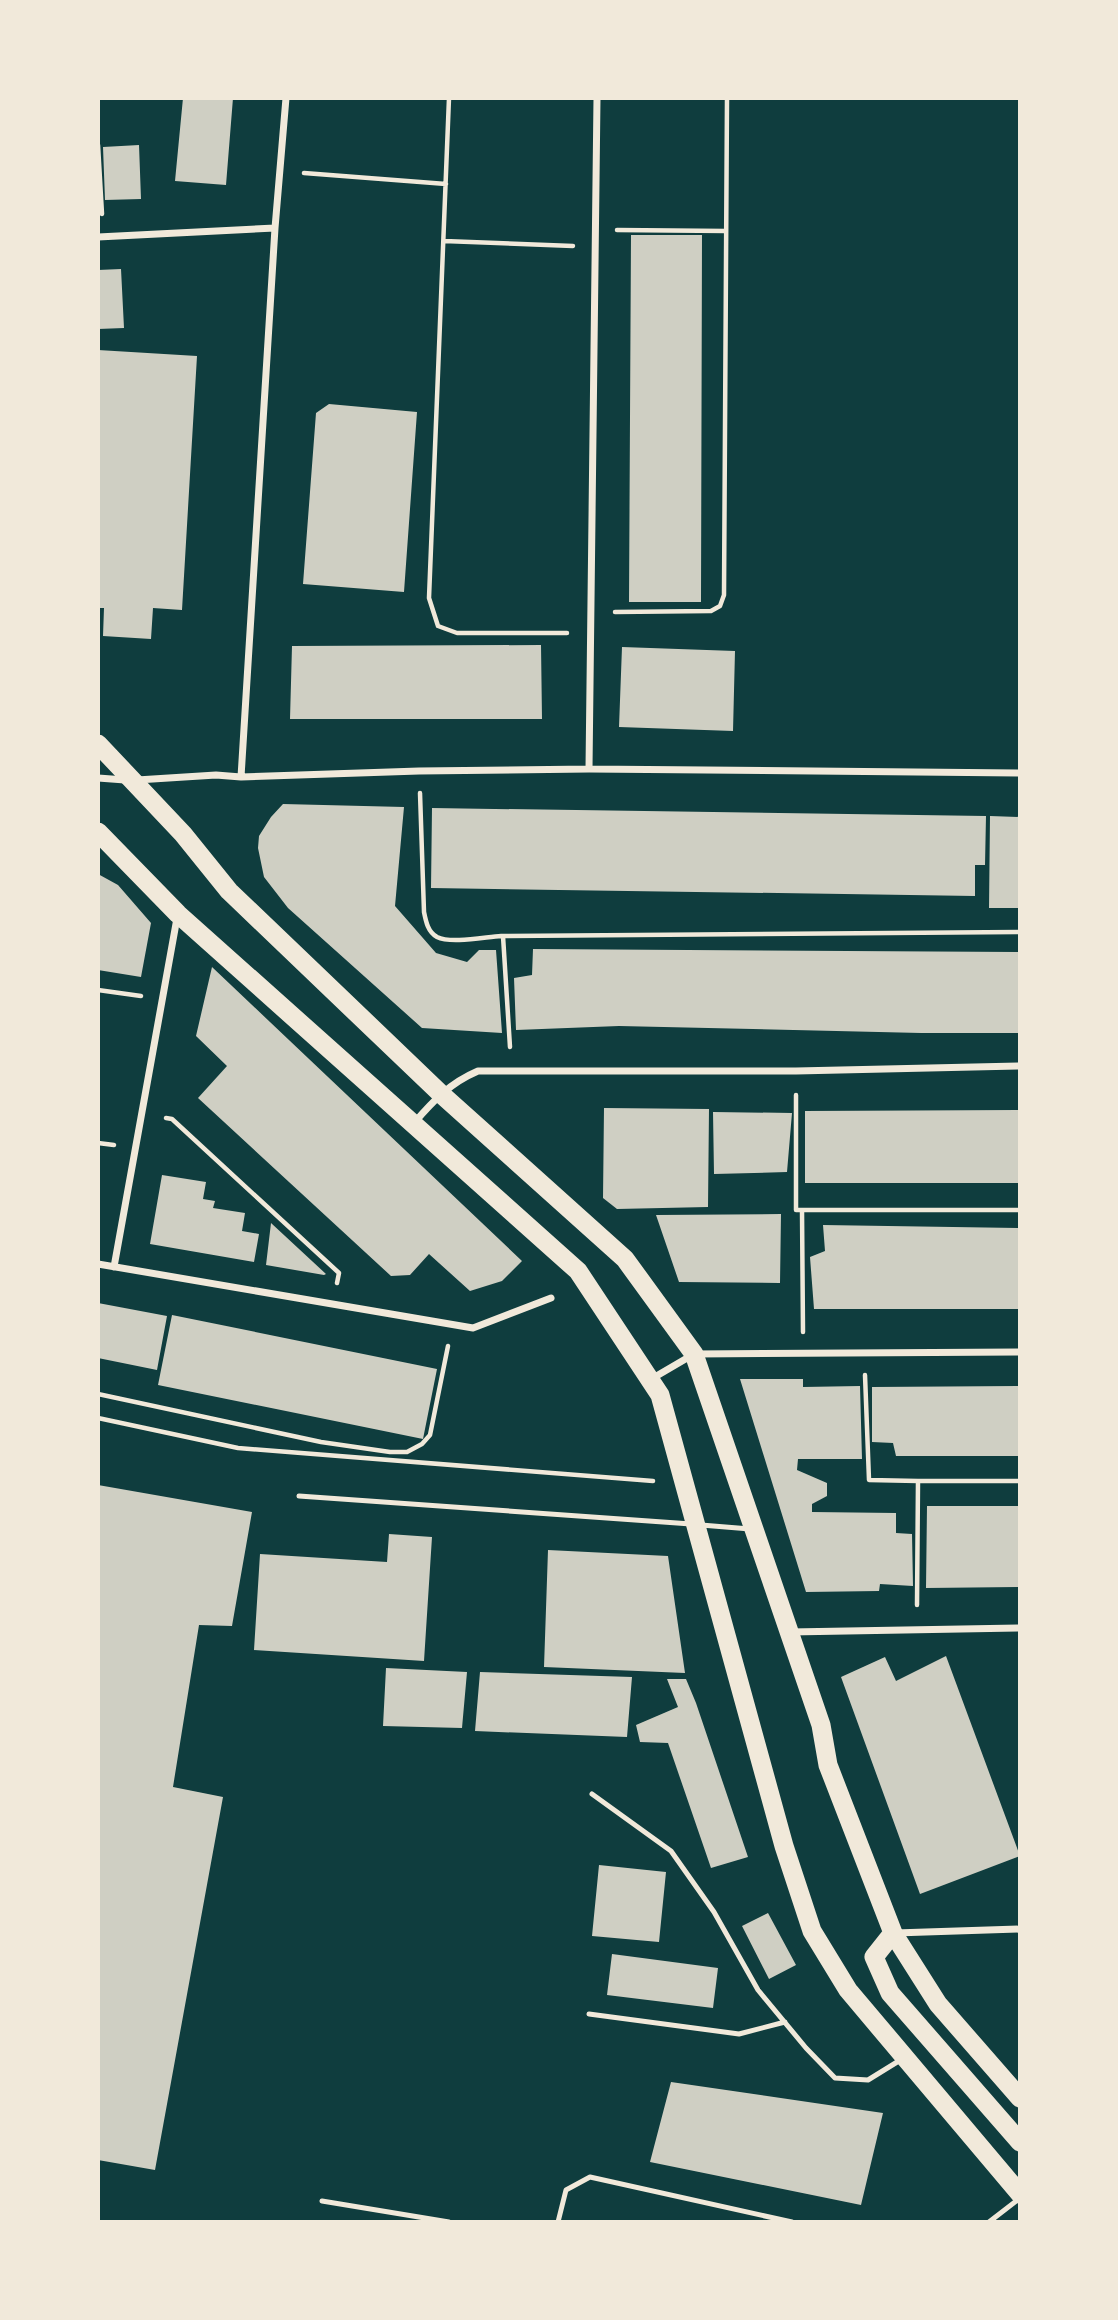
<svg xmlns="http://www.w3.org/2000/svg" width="1118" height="2320" viewBox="0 0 1118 2320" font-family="'PT Sans Narrow',sans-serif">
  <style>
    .building { fill: #cfcfc3 }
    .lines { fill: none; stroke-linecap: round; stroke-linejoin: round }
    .path { stroke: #f1e9da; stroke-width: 4.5 }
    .service { stroke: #f1e9da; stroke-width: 5 }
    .minor { stroke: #f1e9da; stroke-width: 7 }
    .trunk { stroke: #f1e9da; stroke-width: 19 }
  </style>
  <rect width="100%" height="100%" fill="#0f3d3e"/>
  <path class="building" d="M183,98H233L226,185L175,181Z
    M139,145L141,199L105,200L103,147Z
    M631,235H702L701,602H629Z
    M121,269L124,328L98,329V270Z
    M98,350L197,356L182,610L153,608L151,639L103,636L104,608H98Z
    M329,404L417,412L404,592L303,584L316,413Z
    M541,645L542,719H290L292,646Z
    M622,647L735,651L733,731L619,727Z
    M283,804L404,807L395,906L436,953L467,962L479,950H496L502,1033L422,1028L288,908L264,877L258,848L259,836L271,817Z
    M432,808L986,816L985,865H975V896L431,888Z
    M990,816L1020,817V908H989Z
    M98,874L118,885L151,923L141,977L98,970Z
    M533,949L1020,952V1033H921L619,1026L516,1030L514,978L532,975Z
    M212,967L522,1261L502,1281L470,1291L429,1254L410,1275L391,1276L198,1098L227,1066L196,1036Z
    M604,1108L709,1109L708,1207L617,1209L603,1198Z
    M1020,1110V1183H805V1111Z
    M713,1112L792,1113L787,1172L714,1174Z
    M162,1175L206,1182L203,1199L215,1201L213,1208L245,1213L242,1231L259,1234L254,1262L150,1244Z
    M781,1214L780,1283L679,1282L656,1215Z
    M271,1223L326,1274L324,1275L266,1265Z
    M823,1225L1020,1228V1309H814L810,1257L825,1251Z
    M98,1303L167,1316L157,1370L98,1358Z
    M172,1315L437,1369L423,1439L158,1385Z
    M740,1379H803V1387L860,1386L862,1459H798L797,1470L827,1483V1496L812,1504V1512L896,1513V1533L912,1534L913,1586L880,1584L879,1591L806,1592Z
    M1020,1386V1456H896L893,1443L872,1442V1387Z
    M98,1485L252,1512L232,1626L199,1625L173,1787L223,1797L155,2170L98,2160Z
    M927,1506H1020V1587L926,1588Z
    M389,1534L432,1537L424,1661L254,1650L260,1554L387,1562Z
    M548,1550L668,1556L685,1673L544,1667Z
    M946,1656L1020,1856L920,1894L841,1677L885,1657L896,1681Z
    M386,1668L467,1672L462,1728L383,1726Z
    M480,1672L632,1677L627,1737L475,1731Z
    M667,1679H686L696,1703L748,1857L711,1868L668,1743L640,1742L636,1725L678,1707Z
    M599,1865L666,1872L659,1942L592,1936Z
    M768,1913L796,1965L769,1979L742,1926Z
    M612,1954L718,1968L713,2008L607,1995Z
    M671,2082L883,2113L861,2205L650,2162Z"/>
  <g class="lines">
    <path class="path" d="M449,98L429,598L438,626L457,633H567
      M98,145L102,214
      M304,173L446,184
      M617,230L726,231
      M444,241L573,246
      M615,612L711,611L720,606L724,595L727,98
      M420,793L424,912C426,922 428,932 437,937C451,944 485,937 501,936L1020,932
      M503,936L510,1047
      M98,990L141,996
      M796,1095V1210H1020
      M166,1118L172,1119L339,1273L337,1283
      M98,1143L114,1145
      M802,1210L803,1332
      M865,1375L869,1480L918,1481L917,1605
      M98,1394L321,1442L390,1452H407L422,1444L430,1435L448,1346
      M98,1418L238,1448L653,1481
      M918,1481H1020"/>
    <path class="service" d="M299,1496L691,1524
      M701,1525L750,1529
      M592,1794L671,1851L714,1912L758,1990L806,2048L835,2078L868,2080L902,2059
      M589,2014L739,2034L785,2022
      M322,2201L449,2222
      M558,2222L566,2190L590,2177L792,2222
      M989,2222L1020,2198"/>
    <path class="minor" d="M98,237L275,228
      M589,769L597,98
      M241,777L275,228L286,98
      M98,778L125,780
      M137,780L216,775L241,777L419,771L589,769L1020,773
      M414,1123C434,1100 450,1083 478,1071H796L1020,1066
      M98,1264L473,1328L551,1298
      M114,1267L177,918
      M653,1378L694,1354L1020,1352
      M790,1632L1020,1628
      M895,1933L1020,1929"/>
    <path class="trunk" d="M98,744L183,834L229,891L440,1093L625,1259L694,1354L821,1725L828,1765L893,1933L938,2004L1020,2098
      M98,832L178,914L578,1271L660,1395L784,1846L812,1931L848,1990L1020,2194
      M893,1933L874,1957L890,1993L1020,2142"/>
  </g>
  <rect width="1118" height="2320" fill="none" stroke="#f1e9da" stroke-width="200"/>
</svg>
